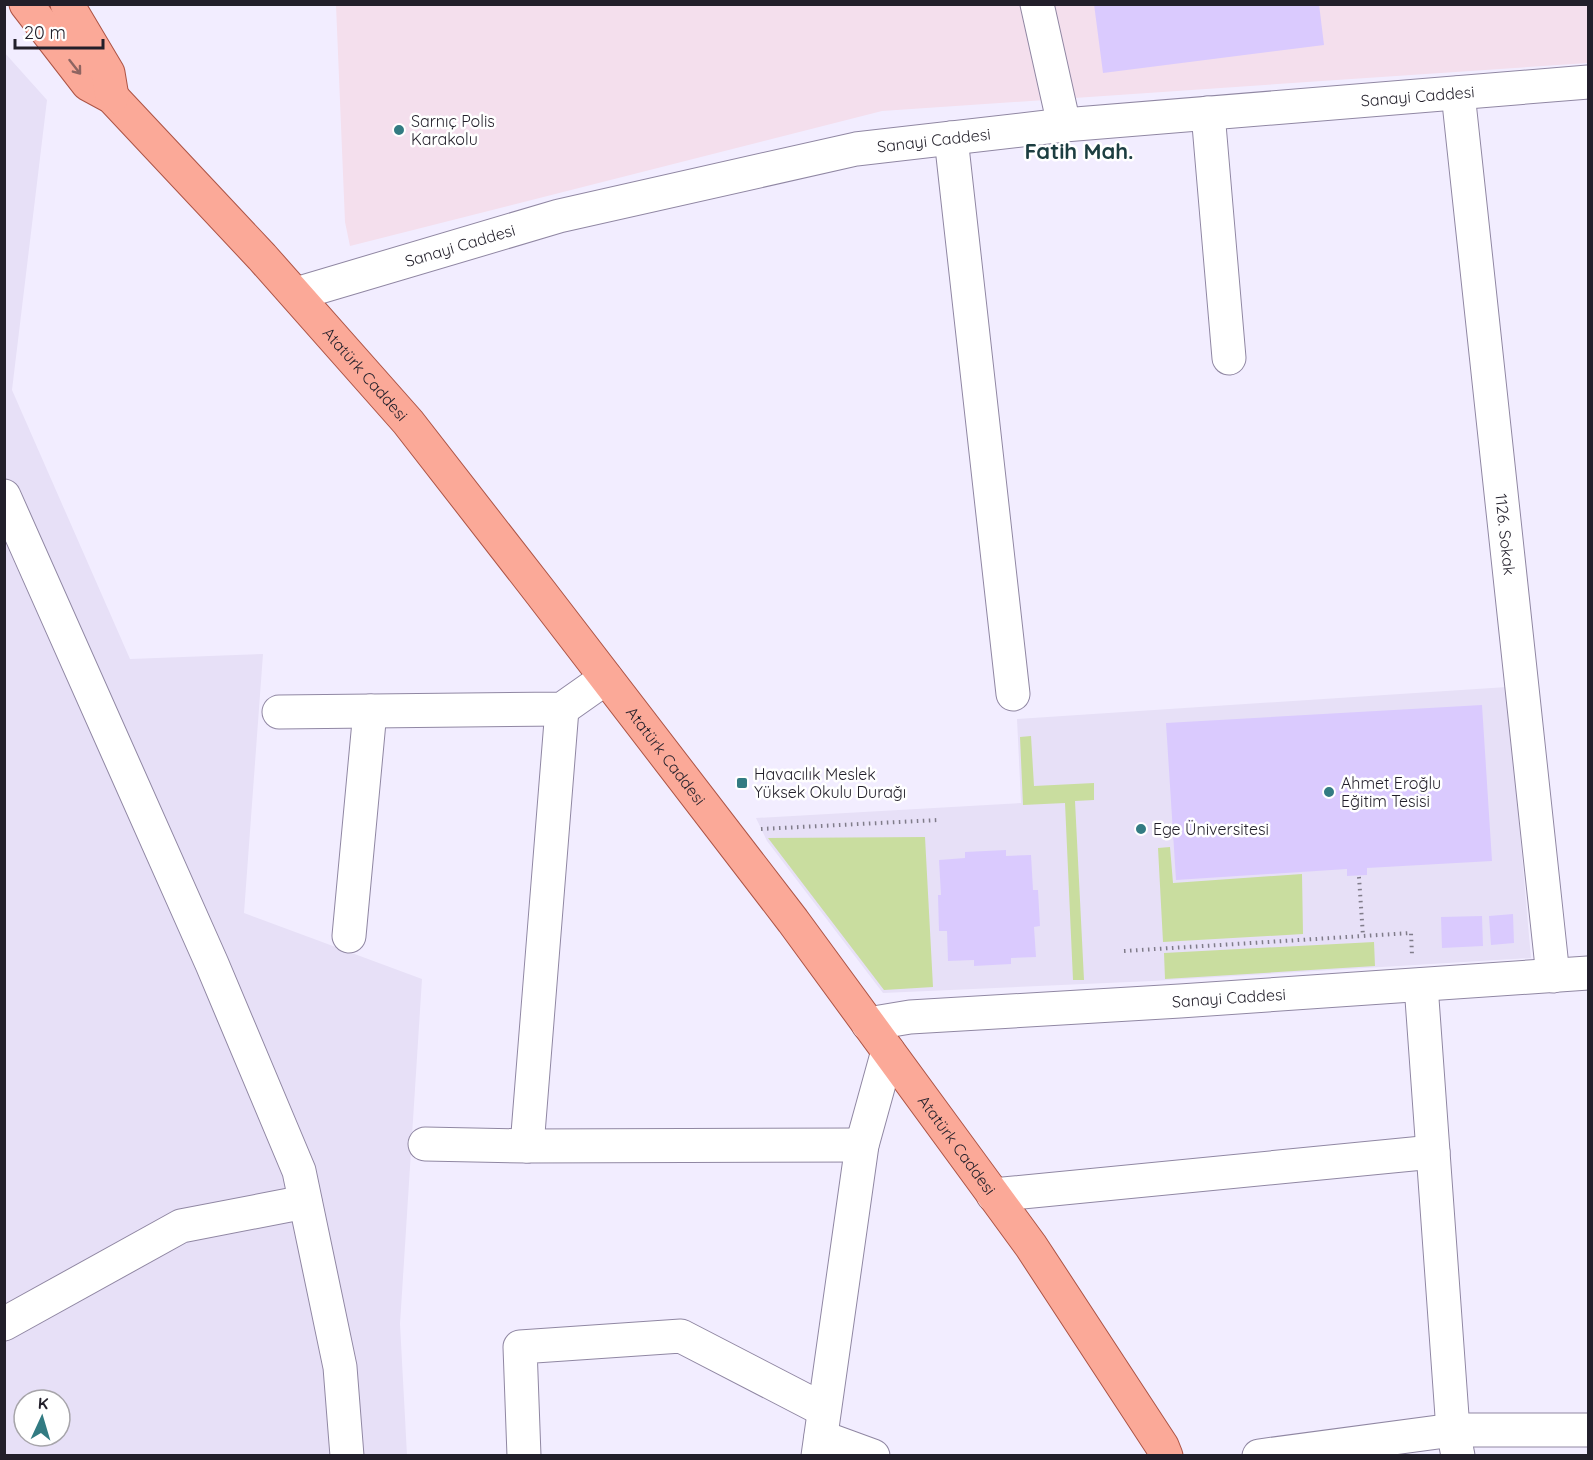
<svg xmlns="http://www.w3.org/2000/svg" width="1593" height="1460" viewBox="0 0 1593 1460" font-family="Quicksand,sans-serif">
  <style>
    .industrial { fill: #f4dfed }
    .built { fill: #e7e0f7; fill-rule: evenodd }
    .green { fill: #c9dd9f }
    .building { fill: #dacafe }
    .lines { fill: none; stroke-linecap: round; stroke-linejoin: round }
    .minor-casing { stroke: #9087a3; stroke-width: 35 }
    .major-casing { stroke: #ad5445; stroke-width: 35 }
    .path { stroke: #807c8a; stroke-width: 4; stroke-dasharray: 1.5 4.5; stroke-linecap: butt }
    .minor { stroke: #fff; stroke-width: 33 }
    .major { stroke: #fba998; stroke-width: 33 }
    .oneway { stroke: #8e6461 }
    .poi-dot { fill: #327b82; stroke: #fff; stroke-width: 2 }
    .labels { text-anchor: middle; stroke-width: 5; stroke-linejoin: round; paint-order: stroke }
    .street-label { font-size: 16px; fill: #221f2a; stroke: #fff }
    .poi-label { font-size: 16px; fill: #221f2a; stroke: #fff; text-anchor: start }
    .district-label { font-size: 22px; font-weight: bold; fill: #1c3e41; stroke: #fff }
  </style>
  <rect width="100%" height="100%" fill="#f2edff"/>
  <path class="industrial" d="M1588,4V63L882,111L350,246L345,222L336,5Z"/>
  <path class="built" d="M4,52L47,100L12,390L130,659L263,654L244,913L422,979L400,1324L407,1455H5ZM24,1400H60V1436H24Z
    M1507,687L1531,958L1152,981L883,993L767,841L756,818L1021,803L1017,719Z"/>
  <path class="green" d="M1031,736L1034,786L1094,783V800L1075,801L1084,980H1073L1065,803L1023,805L1020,737Z
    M925,837L933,987L884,990L768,838Z
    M1170,847L1173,883L1302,874L1303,934L1163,942L1158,848Z
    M1374,942L1375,966L1165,979L1164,953Z"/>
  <path class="building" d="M1094,4H1319L1324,45L1103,73Z
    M1482,705L1492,861L1367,868V875L1347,876V869L1176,880L1166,723Z
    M1006,850V856L1031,855L1033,890H1038L1040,926L1034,927L1036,957L1011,958V964L974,966V960L948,961L947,931H939L938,895H941L939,860L965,858V852Z
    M1513,914L1514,943L1491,945L1489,916Z
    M1482,916L1483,946L1442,948L1441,917Z"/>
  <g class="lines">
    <defs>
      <g id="minor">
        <path d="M1037,4L1064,125"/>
        <path id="s1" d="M1458,93L1553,976"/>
        <path d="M1208,113L1229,358"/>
        <path d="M951,138L1013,694"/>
        <path id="s2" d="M296,294L559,216L856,149L1064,125L1588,82"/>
        <path d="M4,496L212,964L299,1171L340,1367L347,1456"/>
        <path d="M279,712L562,709L606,678"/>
        <path d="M349,936L370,711"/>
        <path d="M1421,985L1453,1430L1458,1456"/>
        <path id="s3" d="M868,1024L910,1017L1180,1001L1588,973"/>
        <path d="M425,1144L527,1146L862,1145"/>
        <path d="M527,1146L562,709"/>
        <path d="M993,1195L1433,1152"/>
        <path d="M4,1324L181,1226L305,1202"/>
        <path d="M821,1437L873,1456"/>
        <path d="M524,1456L520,1347L681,1336L824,1410"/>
        <path d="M818,1456L862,1145L888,1051"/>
        <path d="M1259,1456L1453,1430H1588"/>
      </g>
      <g id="major">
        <path id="s4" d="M26,4L88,84L112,97L262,257L408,422L541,593L793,921L1031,1246L1162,1446L1166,1456"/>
        <path d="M67,4L108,73L112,97"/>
      </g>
    </defs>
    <use href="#minor" class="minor-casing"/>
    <use href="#major" class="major-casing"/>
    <path class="path" d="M761,829L938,820
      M1359,877L1363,936L1411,933L1412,955
      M1124,951L1363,936"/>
    <use href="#minor" class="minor"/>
    <use href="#major" class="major"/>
  </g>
  <defs><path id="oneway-shaft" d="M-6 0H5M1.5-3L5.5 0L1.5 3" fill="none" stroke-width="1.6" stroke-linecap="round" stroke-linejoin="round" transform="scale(1.5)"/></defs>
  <use class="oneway" href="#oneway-shaft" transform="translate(75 67) rotate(52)"/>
  <g class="poi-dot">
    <circle cx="399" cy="130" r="6"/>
    <rect x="736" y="777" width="12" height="12" rx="3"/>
    <circle cx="1329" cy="792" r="6"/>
    <circle cx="1141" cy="829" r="6"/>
  </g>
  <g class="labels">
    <g class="street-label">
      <text dy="6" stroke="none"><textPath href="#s2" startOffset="1143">Sanayi Caddesi</textPath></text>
      <text dy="6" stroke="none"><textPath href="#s2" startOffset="657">Sanayi Caddesi</textPath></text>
      <text dy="6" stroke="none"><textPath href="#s2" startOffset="171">Sanayi Caddesi</textPath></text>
      <text dy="6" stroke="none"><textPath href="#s4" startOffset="504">Atatürk Caddesi</textPath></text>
      <text dy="6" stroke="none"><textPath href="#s1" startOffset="444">1126. Sokak</textPath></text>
      <text dy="6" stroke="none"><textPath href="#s4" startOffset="990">Atatürk Caddesi</textPath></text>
      <text dy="6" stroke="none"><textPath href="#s3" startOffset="362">Sanayi Caddesi</textPath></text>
      <text dy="6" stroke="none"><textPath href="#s4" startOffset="1476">Atatürk Caddesi</textPath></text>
    </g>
    <g class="poi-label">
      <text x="411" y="127">Sarnıç Polis<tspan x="411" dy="18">Karakolu</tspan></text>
      <text x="754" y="780">Havacılık Meslek<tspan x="754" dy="18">Yüksek Okulu Durağı</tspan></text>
      <text x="1341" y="789">Ahmet Eroğlu<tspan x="1341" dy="18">Eğitim Tesisi</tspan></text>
      <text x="1153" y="835">Ege Üniversitesi</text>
    </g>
    <g class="district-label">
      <text x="1079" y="159">Fatih Mah.</text>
    </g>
  </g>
  <rect width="1593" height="1460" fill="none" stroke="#221f2a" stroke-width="12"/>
  <g transform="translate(42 1418) rotate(4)"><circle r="28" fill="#ffffff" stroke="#a7a5aa" stroke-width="1.5"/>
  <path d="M0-4.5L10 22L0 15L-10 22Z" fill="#327b82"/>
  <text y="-9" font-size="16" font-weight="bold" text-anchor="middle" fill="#221f2a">K</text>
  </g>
  <path d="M15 39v9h88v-9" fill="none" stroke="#221f2a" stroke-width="3"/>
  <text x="24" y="39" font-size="18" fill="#221f2a" stroke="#ffffff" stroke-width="4.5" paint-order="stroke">20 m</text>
</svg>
